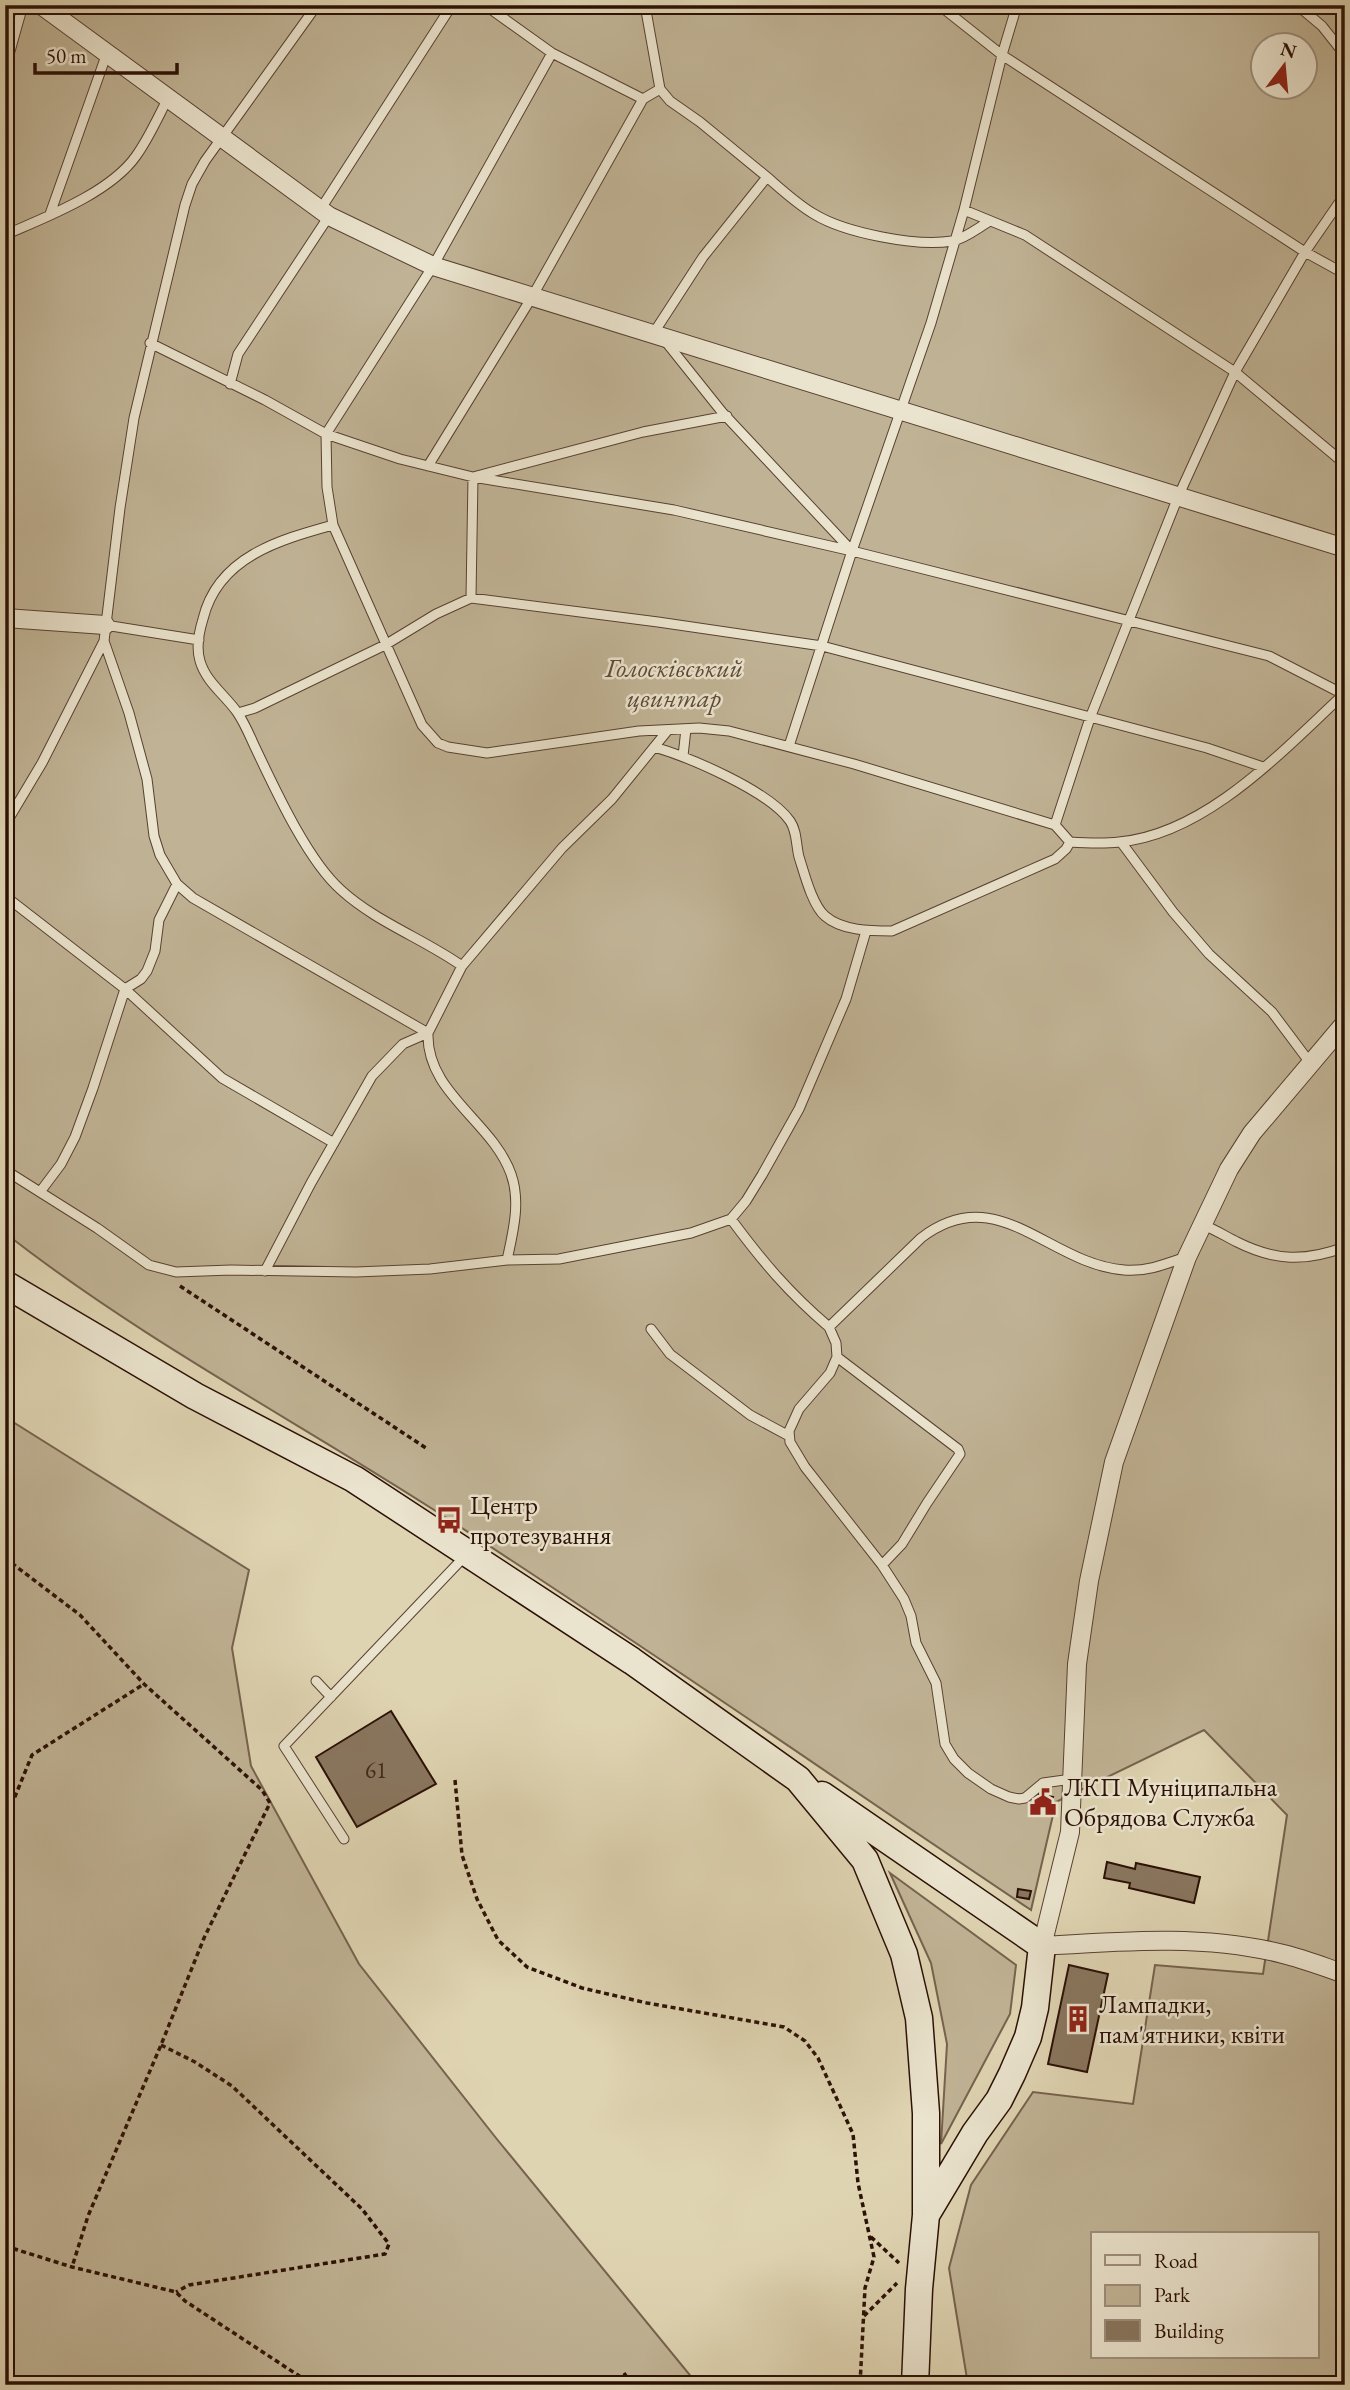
<svg xmlns="http://www.w3.org/2000/svg" width="1350" height="2390" viewBox="0 0 1350 2390" font-family="'EB Garamond',serif">
  <style>
    .green { fill: #c0b395; stroke: #76624e; stroke-width: 2; fill-rule: evenodd }
    .building { fill: #89765f; stroke: #2b1006; stroke-width: 2 }
    .lines { fill: none; stroke-linecap: round; stroke-linejoin: round }
    .lane-casing { stroke: #584131; stroke-width: 11 }
    .street-casing { stroke: #584131; stroke-width: 20 }
    .secondary-casing { stroke: #2b1006; stroke-width: 29 }
    .path { stroke: #2b1006; stroke-width: 3.5; stroke-dasharray: 5 3.5; stroke-linecap: butt }
    .lane { stroke: #eae3cd; stroke-width: 9 }
    .street { stroke: #eae3cd; stroke-width: 18 }
    .secondary { stroke: #eae3cd; stroke-width: 26 }
    .labels { text-anchor: middle; stroke-width: 5; stroke-linejoin: round; paint-order: stroke }
    .number-label { font-size: 23px; fill: #422a1c }
    .park-label { font-size: 26px; font-style: italic; fill: #5f4938; stroke: #eae3cd }
    .poi-label { font-size: 26px; fill: #2b1006; stroke: #eae3cd; text-anchor: start }
  </style>
  <rect width="100%" height="100%" fill="#dfd4b2"/>
  <filter id="stains"><feTurbulence type="fractalNoise" baseFrequency=".00286" numOctaves="4"/><feColorMatrix values="0 0 0 0 .2 0 0 0 0 .09 0 0 0 0 .02 0 0 0 .5 -.17"/></filter>
  <radialGradient id="worn" r=".72"><stop offset=".6" stop-color="#630" stop-opacity="0"/><stop offset="1" stop-color="#630" stop-opacity=".3"/></radialGradient>
  <path class="green" d="M5,5H1345V2385H968L949,2268L971,2185L1033,2092L1133,2104L1155,1965L1263,1974L1287,1815L1204,1730L1056,1802L1031,1910C831,1776 633,1638 431,1508C289,1417 138,1337 5,1233ZM1262,46H1304V88H1262ZM1093,2234H1317V2357H1093Z
    M5,1417L249,1570L232,1648L251,1766L359,1964L496,2138L698,2385H5Z
    M890,1873L1016,1965L1010,2014L941,2144L947,2044L931,1963Z"/>
  <path class="building" d="M391,1711L436,1784L357,1827L316,1757Z
    M1036,1793L1053,1797L1049,1811L1033,1807Z
    M1107,1862L1135,1869L1136,1863L1200,1877L1194,1903L1129,1888L1130,1883L1104,1878Z
    M1018,1889L1031,1891L1029,1899L1017,1897Z
    M1069,1965L1108,1974L1087,2072L1048,2064Z"/>
  <g class="lines">
    <defs>
      <path id="lane" d="M317,5L205,161L192,184L185,205L134,418L120,508L104,641L129,713L147,779L154,836L160,855L177,884L193,898L428,1033C426,1093 492,1121 511,1174C521,1202 513,1232 507,1260
        M485,5L552,53L643,99
        M939,5L1002,55L1305,252L1345,274
        M1297,5L1322,26L1345,55
        M552,53L433,266L326,434L327,487L333,525L422,725L438,743L448,747L487,753L639,731L699,728L729,731L854,764L1055,825L1070,842C1086,843 1102,844 1119,842C1207,834 1283,750 1345,693
        M5,69L23,5
        M767,177C782,190 797,204 814,214C845,233 917,247 952,241C965,239 979,227 990,221
        M320,210L452,5
        M964,210L1025,235L1235,372L1345,464
        M50,214L107,53
        M5,235C46,217 110,193 136,156C149,138 158,117 168,98
        M653,334L703,257L767,177L700,122L670,101L660,89
        M666,342L722,412L852,551
        M150,343L265,400L326,434L400,459L473,477L674,510L852,551L1269,656L1343,694
        M230,384L238,354L329,216
        M428,466L532,297L643,99L660,89L645,5
        M333,525C279,540 218,557 203,619C199,632 196,648 200,661C206,682 225,695 237,712C244,722 249,734 254,745C274,787 307,860 341,890C376,922 424,939 462,966
        M471,598L473,477L643,432L727,416
        M105,625L199,640
        M238,713L255,708L385,645L436,614L471,598L658,622L822,646L1207,748L1263,767
        M789,746L852,551L931,323L964,210L1002,55L1017,5
        M654,747C689,757 769,791 790,821C797,831 796,845 799,857C804,872 812,905 825,916C842,931 871,931 892,931L1055,859L1066,849L1070,842
        M683,756L686,729
        M5,825L42,763L104,641
        M1055,825L1090,718L1178,497L1235,372L1305,252L1345,194
        M1121,842L1173,912L1209,954L1272,1012L1311,1064
        M5,896L125,989L222,1078L334,1143
        M5,1170L97,1228L149,1265L176,1272L231,1270L356,1272L430,1269L507,1260L559,1259L691,1233L731,1219L746,1201L762,1175L799,1109L846,999L866,931
        M40,1192L61,1164L75,1137L93,1088L125,989L141,979L147,971L155,951L159,920L177,884
        M731,1219C762,1261 789,1293 829,1327L921,1238C998,1179 1048,1264 1124,1270C1146,1272 1166,1264 1186,1257
        M1201,1224C1214,1229 1225,1236 1237,1242C1275,1261 1305,1262 1345,1247
        M265,1271L311,1183L372,1076L403,1044L428,1033L462,966L562,848L612,799L668,730
        M829,1327L836,1343L837,1357L830,1373L799,1409L789,1431L790,1442L805,1467L882,1565L904,1599L911,1616L916,1643L936,1683L945,1744L954,1759L968,1773L991,1789L1009,1797L1019,1799L1025,1798L1043,1783L1072,1779
        M651,1329L670,1354L750,1415L789,1436
        M837,1357L958,1449L960,1454L927,1503L902,1544L882,1565
        M316,1681L331,1697
        M344,1839L284,1746L466,1555"/>
      <path id="street" d="M41,5L329,216L433,266L1345,548
        M5,618L105,625
        M1345,1023L1252,1133L1229,1169L1187,1257L1114,1462L1089,1581L1077,1664L1070,1832L1042,1946C1121,1941 1206,1934 1283,1954C1304,1959 1324,1967 1345,1974"/>
      <path id="secondary" d="M5,1284L195,1396L354,1479L632,1661L798,1779L865,1860L904,1954L919,2018L926,2113V2215L919,2289L915,2385
        M822,1795L1042,1946L1035,2008L1028,2037L1012,2074L999,2100L975,2133L926,2215"/>
    </defs>
    <use href="#lane" class="lane-casing"/>
    <use href="#street" class="street-casing"/>
    <use href="#secondary" class="secondary-casing"/>
    <path class="path" d="M180,1286L426,1448
      M5,1558L80,1615L144,1684L262,1790L270,1803L204,1938L161,2045L88,2216L72,2267
      M455,1780L462,1855L477,1899L498,1940L527,1967L582,1988L647,2003L784,2027L805,2041L818,2058L853,2134L858,2183L874,2257L865,2288L860,2385
      M5,1821L32,1755L144,1684
      M161,2045L195,2062L232,2086L362,2209L389,2244L385,2254L189,2285L176,2292
      M871,2237L899,2263
      M5,2246L72,2267L176,2292L185,2301L313,2385
      M864,2316L897,2283
      M624,2373L632,2385"/>
    <use href="#lane" class="lane"/>
    <use href="#street" class="street"/>
    <use href="#secondary" class="secondary"/>
  </g>
  <defs>
    <symbol id="bus-bare" viewBox="-9 -9 18 18"><path d="M-5-6H5V4H4V6H2V4H-2V6H-4V4H-5ZM-3.5-4V0h7V-4ZM-3.5 1.2v1.5H-2V1.2ZM2 1.2v1.5H3.5V1.2Z" fill="#8f2418" stroke="#eae3cd" stroke-width="2.5" paint-order="stroke"/></symbol>
    <symbol id="civic-bare" viewBox="-9 -9 18 18"><path d="M-.6-6.5H3V-4.5H.6V-3L4-1V1h2V6H-6V1h2V-1L-.6-3ZM-1.2 2.5V6h2.4V2.5Z" fill="#8f2418" stroke="#eae3cd" stroke-width="2.5" paint-order="stroke"/></symbol>
    <symbol id="building-bare" viewBox="-9 -9 18 18"><path d="M-4-6H4V6H1V3H-1V6H-4ZM-2.5-4.3h1.7v1.8h-1.7ZM.8-4.3h1.7v1.8H.8ZM-2.5-1h1.7V.8h-1.7ZM.8-1h1.7V.8H.8Z" fill="#8f2418" stroke="#eae3cd" stroke-width="2.5" paint-order="stroke"/></symbol>
  </defs>
  <g fill-rule="evenodd">
    <use href="#bus-bare" x="430" y="1501" width="38" height="38"/>
    <use href="#civic-bare" x="1024" y="1783" width="38" height="38"/>
    <use href="#building-bare" x="1059" y="2000" width="38" height="38"/>
  </g>
  <g class="labels">
    <g class="number-label">
      <text x="376" y="1778">61</text>
    </g>
    <g class="park-label">
      <text x="674" y="677">Голосківський<tspan x="674" dy="30">цвинтар</tspan></text>
    </g>
    <g class="poi-label">
      <text x="470" y="1514">Центр<tspan x="470" dy="30">протезування</tspan></text>
      <text x="1064" y="1796">ЛКП Муніципальна<tspan x="1064" dy="30">Обрядова Служба</tspan></text>
      <text x="1099" y="2013">Лампадки,<tspan x="1099" dy="30">пам'ятники, квіти</tspan></text>
    </g>
  </g>
  <rect width="1350" height="2390" fill="none" stroke="#dfd4b2" stroke-width="28"/>
  <rect x="7" y="7" width="1336" height="2376" fill="none" stroke="#2b1006" stroke-width="3.5"/>
  <rect x="14" y="14" width="1322" height="2362" fill="none" stroke="#2b1006" stroke-width="2"/>
  <rect x="1091" y="2232" width="228" height="126" fill="#eae3cd" stroke="#9e8f7d" stroke-width="2"/>
  <rect x="1105" y="2255" width="35" height="10" fill="#eae3cd" stroke="#9e8f7d" stroke-width="2"/>
  <text x="1154" y="2268" font-size="21" fill="#2b1006">Road</text>
  <rect x="1105" y="2285" width="35" height="21" fill="#c0b395" stroke="#9e8f7d" stroke-width="2"/>
  <text x="1154" y="2302" font-size="21" fill="#2b1006">Park</text>
  <rect x="1105" y="2320" width="35" height="21" fill="#89765f" stroke="#9e8f7d" stroke-width="2"/>
  <text x="1154" y="2338" font-size="21" fill="#2b1006">Building</text>
  <g transform="translate(1284 66) rotate(16)"><circle r="33" fill="#eae3cd" stroke="#9e8f7d" stroke-width="2"/>
  <path d="M0-5L12 26L0 18L-12 26Z" fill="#8f2418"/>
  <text y="-10" font-size="19" font-weight="bold" text-anchor="middle" fill="#2b1006">N</text>
  </g>
  <path d="M35 63v10h142v-10" fill="none" stroke="#2b1006" stroke-width="3.5"/>
  <text x="46" y="63" font-size="21" fill="#2b1006" stroke="#eae3cd" stroke-width="5" paint-order="stroke">50 m</text>
  <rect width="100%" height="100%" filter="url(#stains)"/>
  <rect width="100%" height="100%" fill="url(#worn)"/>
</svg>
